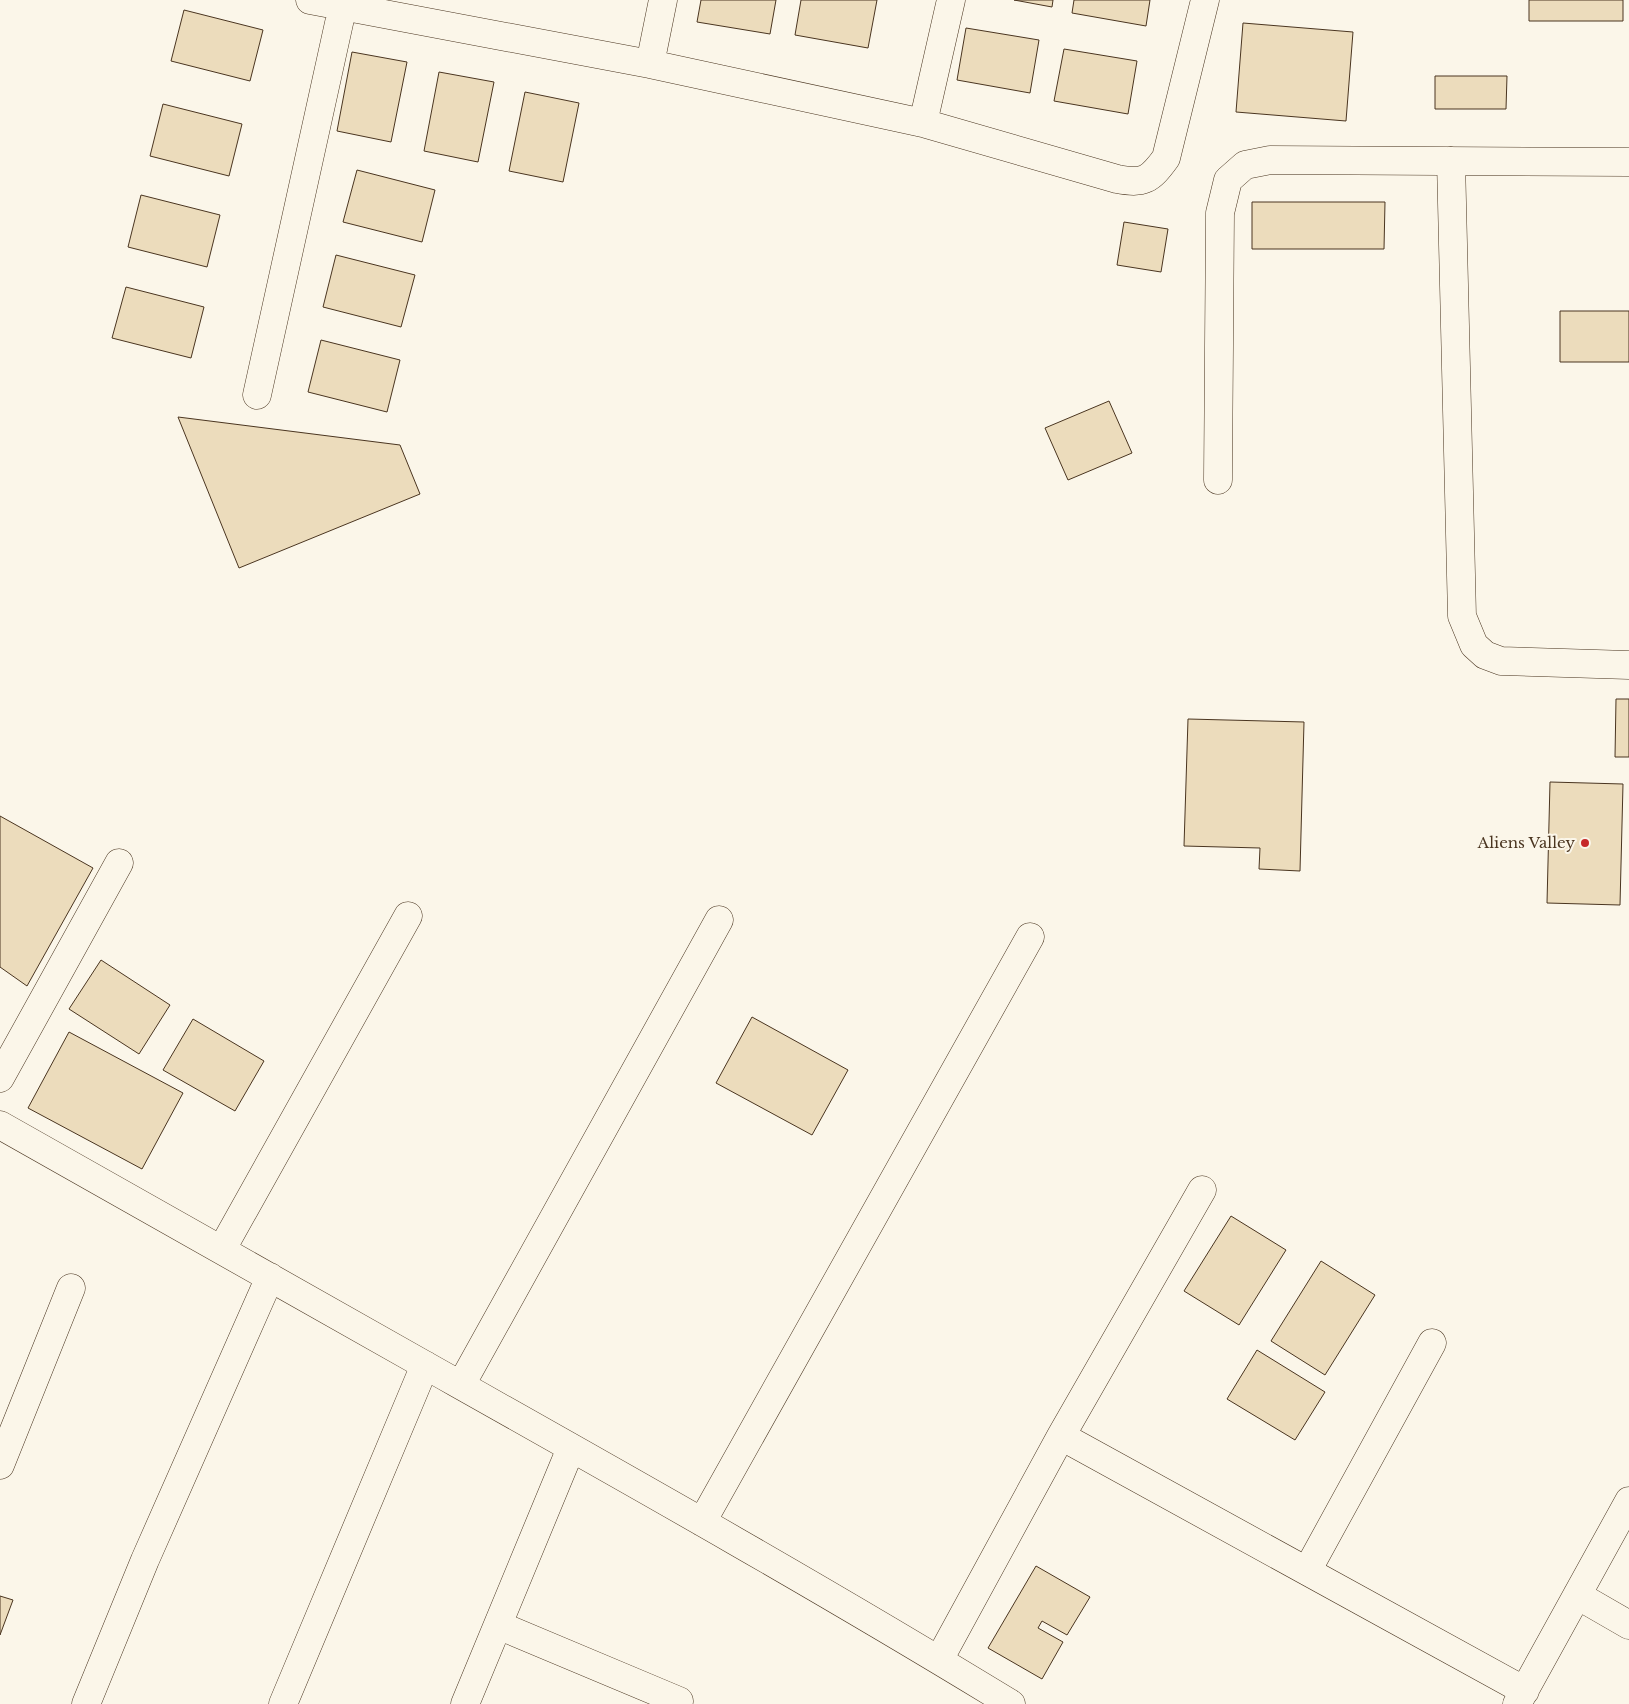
<svg xmlns="http://www.w3.org/2000/svg" width="1629" height="1704" viewBox="0 0 1629 1704" font-family="'Libre Baskerville',serif">
  <style>
    .building { fill: #ecdcbc; stroke: #4a3520 }
    .lines { fill: none; stroke-linecap: round; stroke-linejoin: round }
    .minor-casing { stroke: #4a3520; stroke-width: 29 }
    .minor { stroke: #fbf6e9; stroke-width: 28 }
    .poi-dot { fill: #c62828; stroke: #fbf6e9; stroke-width: 2 }
    .labels { text-anchor: middle; stroke-width: 4; stroke-linejoin: round; paint-order: stroke }
    .poi-label { font-size: 15px; fill: #4a3520; stroke: #fbf6e9; text-anchor: end }
  </style>
  <rect width="100%" height="100%" fill="#fbf6e9"/>
  <path class="building" d="M701,0H776L770,34L697,22Z
    M801,0H877L868,48L795,35Z
    M1014,0H1053L1052,7Z
    M1074,0H1150L1146,26L1072,13Z
    M1529,0H1623V21H1529Z
    M184,10L263,30L250,81L171,61Z
    M1243,23L1353,32L1346,121L1236,112Z
    M966,28L1039,40L1030,93L957,80Z
    M1064,49L1137,61L1128,114L1054,101Z
    M352,52L407,62L391,142L337,131Z
    M439,72L494,82L478,162L424,151Z
    M1435,76H1507L1506,109H1435Z
    M525,92L579,103L563,182L509,171Z
    M163,104L242,124L229,176L150,156Z
    M357,170L435,190L422,242L343,222Z
    M141,195L220,215L207,267L128,247Z
    M1252,202H1385L1384,249H1252Z
    M1124,222L1168,229L1161,272L1117,265Z
    M336,255L415,275L401,327L323,307Z
    M126,287L204,307L191,358L112,338Z
    M1560,311H1629V362H1560Z
    M321,340L400,360L387,412L308,392Z
    M1109,401L1132,453L1068,480L1045,428Z
    M178,417L400,445L420,494L239,568Z
    M1616,699H1629V757H1615Z
    M1188,719L1304,722L1300,871L1259,869L1260,848L1184,846Z
    M1550,782L1623,784L1620,905L1547,903Z
    M0,816L93,868L27,986L0,967Z
    M101,960L170,1005L139,1054L69,1009Z
    M752,1017L848,1070L812,1135L716,1083Z
    M193,1019L264,1061L235,1111L163,1070Z
    M69,1032L183,1093L142,1169L28,1108Z
    M1231,1216L1286,1250L1239,1325L1184,1291Z
    M1321,1261L1375,1295L1325,1375L1271,1341Z
    M1257,1350L1325,1392L1295,1440L1227,1399Z
    M1036,1566L1090,1597L1067,1635L1042,1621L1038,1628L1063,1642L1042,1679L988,1648Z
    M0,1596L13,1600L0,1635Z"/>
  <g class="lines">
    <defs>
      <path id="minor" d="M310,0L650,64L923,123L1117,179C1144,184 1150,180 1166,158L1205,0
        M650,64L663,0
        M923,123L951,0
        M1451,161L1462,616L1474,645L1485,655L1501,661L1629,665
        M257,395L343,5
        M1218,480L1220,213L1228,180L1245,165L1270,160L1629,162
        M0,1078L119,863
        M0,1125C142,1204 282,1285 423,1364C620,1475 818,1586 1011,1704
        M222,1249L408,916
        M461,1385L719,920
        M1061,1436L1525,1691
        M0,1465L71,1288
        M702,1522L1030,937
        M1307,1571L1432,1343
        M1577,1595L1629,1625
        M498,1625L679,1701
        M939,1660L1061,1436L1202,1190
        M86,1704L145,1560L270,1277
        M283,1704L425,1365
        M465,1704L571,1448
        M1517,1704L1629,1501"/>
    </defs>
    <use href="#minor" class="minor-casing"/>
    <use href="#minor" class="minor"/>
  </g>
  <circle class="poi-dot" cx="1585" cy="843" r="5"/>
  <g class="labels">
    <g class="poi-label">
      <text x="1575" y="848">Aliens Valley</text>
    </g>
  </g>
</svg>
